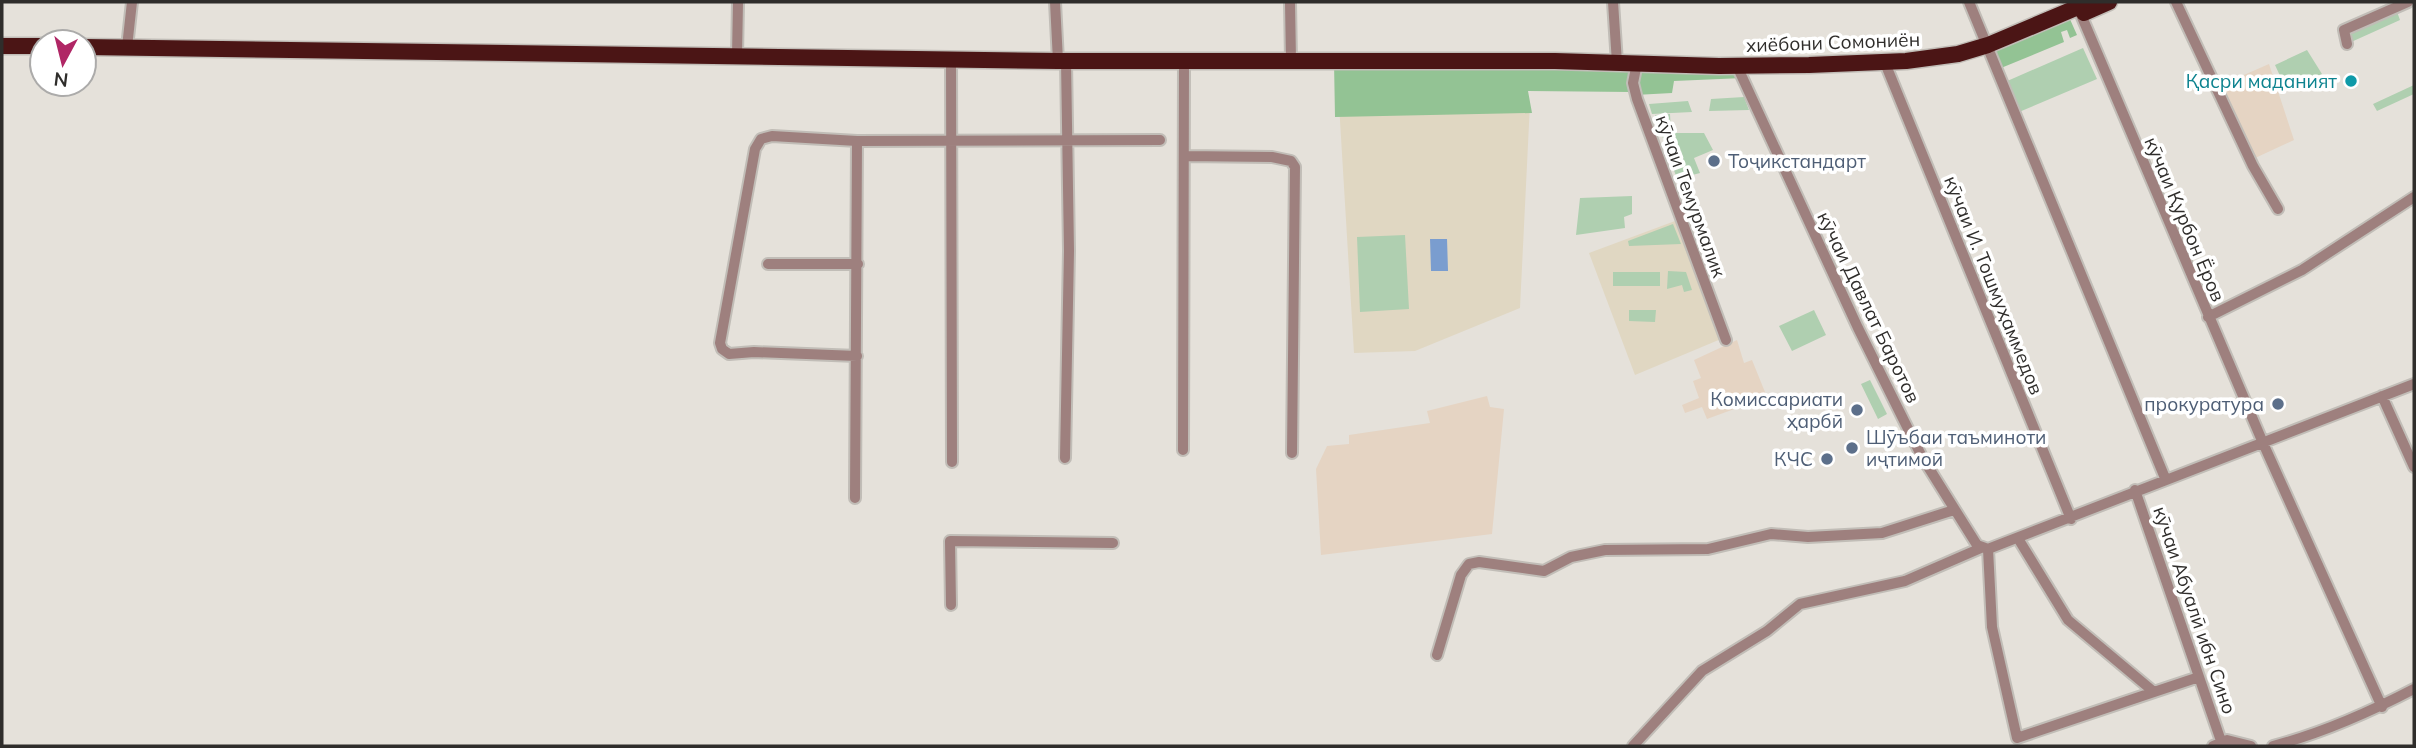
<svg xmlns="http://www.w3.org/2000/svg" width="2416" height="748" viewBox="0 0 2416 748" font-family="Mulish,sans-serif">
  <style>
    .industrial { fill: #e5d4c3 }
    .education { fill: #e0d7c2 }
    .green { fill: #afcfb0 }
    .forest { fill: #93c394 }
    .water { fill: #7a9dcf }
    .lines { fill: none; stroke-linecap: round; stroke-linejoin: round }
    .minor-casing { stroke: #c1bdb7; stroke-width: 14 }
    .highway-casing { stroke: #c1bdb7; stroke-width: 19 }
    .minor { stroke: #9e807e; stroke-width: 10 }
    .highway { stroke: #4b1515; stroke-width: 16 }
    .culture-dot { fill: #0f9aa8; stroke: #fff; stroke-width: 2.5 }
    .service-dot { fill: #5c6f8a; stroke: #fff; stroke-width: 2.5 }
    .labels { text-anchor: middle; stroke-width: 7; stroke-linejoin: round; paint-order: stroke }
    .street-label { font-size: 19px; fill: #2f2d2b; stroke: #fff }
    .culture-label { font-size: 19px; fill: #0d838f; stroke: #fff; text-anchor: end }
    .service-label { font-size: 19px; fill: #4e5e75; stroke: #fff; text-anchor: end }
  </style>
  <rect width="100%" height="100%" fill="#e5e1da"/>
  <path class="industrial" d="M2269,64L2294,140L2253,159L2221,85Z
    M1737,340L1744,363L1752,360L1767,397L1707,419L1702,407L1685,413L1682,405L1699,398L1693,381L1701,378L1694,360Z
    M1487,396L1490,407L1504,409L1492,534L1321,555L1316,469L1327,446L1349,444V435L1430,423L1427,411Z"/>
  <path class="education" d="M1530,103L1520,308L1415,351L1354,353L1339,104Z
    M1675,221L1721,339L1635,375L1589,253Z"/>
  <path class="green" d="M2396,9L2400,20L2349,43L2346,35Z
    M2083,48L2097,79L2019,112L2005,82Z
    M2307,50L2322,74L2287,91L2275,65Z
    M2414,85V94L2377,111L2373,104Z
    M1744,97L1749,110L1709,111L1711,99Z
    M1688,101L1692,112L1652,114L1649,104Z
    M1670,114L1671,133H1704L1713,150L1694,158L1700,173L1677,179L1655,115Z
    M1632,196V214L1624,217L1625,228L1576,235L1580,198Z
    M1673,224L1681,244L1629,246L1628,241Z
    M1405,235L1409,309L1360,312L1357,237Z
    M1668,271L1686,272L1692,290L1684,292L1682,285L1667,289Z
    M1613,272H1660V286H1613Z
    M1629,310H1656L1655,322L1629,321Z
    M1814,310L1826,335L1792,351L1779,326Z
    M1870,380L1887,414L1878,419L1861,384Z"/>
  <path class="forest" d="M2069,17L2077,35L2070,38L2067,30L2061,32L2064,42L2001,68L1993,50Z
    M1334,62L1633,66L1631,92L1528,91L1532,113L1335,117Z
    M1637,63L1737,66L1743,78L1674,81L1672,93L1635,95Z"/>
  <path class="water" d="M1430,239H1447L1448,271H1431Z"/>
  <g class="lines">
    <defs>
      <path id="minor" d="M1055,2L1058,61
        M1290,2L1291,61
        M1613,2L1617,63
        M1969,2L2165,478
        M2176,2L2253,166L2278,209
        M2079,10L2263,443L2382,707
        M2347,44L2344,30L2408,2
        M127,47L132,2
        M737,56L738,2
        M951,59L952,462
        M1637,63L1633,83L1637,99L1726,340
        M1885,63L2071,519
        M1737,66L1858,328L1922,457L1977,545L1988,549
        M1184,156L1272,157L1291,161L1295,167L1292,453
        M768,264H858
        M2208,317L2302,270L2414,197
        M857,356L754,352L729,354L722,349L720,343L755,149L761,139L772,136L857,141L1160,140
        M2382,396L2414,467
        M1183,450L1184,61
        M1065,458L1069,251L1066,61
        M2135,490L2221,741
        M855,498L857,141
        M1988,549L1992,627L2017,738L2154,692L2068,620L2019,540
        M1988,549L2414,384
        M951,605L950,541L1113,543
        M1437,655L1461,575L1469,564L1479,562L1544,571L1571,557L1605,550L1708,549L1771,534L1808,537L1882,533L1954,510
        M2154,692L2199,677
        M1633,746L1702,671L1767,631L1800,604L1905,581L1981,548
        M2213,746L2227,740L2251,746
        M2273,746C2323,733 2368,713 2414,689"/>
      <path id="highway" d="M2084,13L2109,2
        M2,46H42
        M84,47L1058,61H1555L1719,66L1809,65L1906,61L1958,54L1988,45L2090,2"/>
    </defs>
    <use href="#minor" class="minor-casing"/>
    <use href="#highway" class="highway-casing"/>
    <use href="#minor" class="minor"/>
    <use href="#highway" class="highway"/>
  </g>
  <circle class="culture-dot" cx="2351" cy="81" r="7"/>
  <g class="service-dot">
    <circle cx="1714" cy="161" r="7"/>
    <circle cx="2278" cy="404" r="7"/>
    <circle cx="1857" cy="410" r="7"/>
    <circle cx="1852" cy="448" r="7"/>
    <circle cx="1827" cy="459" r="7"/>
  </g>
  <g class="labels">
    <g class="street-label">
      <text transform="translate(1833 42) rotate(-2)" y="7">хиёбони Сомониён</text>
      <text transform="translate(1691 196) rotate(70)" y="7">кӯчаи Темурмалик</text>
      <text transform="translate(2185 219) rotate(67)" y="7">кӯчаи Қурбон Ёров</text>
      <text transform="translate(1994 285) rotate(68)" y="7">кӯчаи И. Тошмуҳаммедов</text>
      <text transform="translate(1869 307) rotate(64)" y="7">кӯчаи Давлат Баротов</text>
      <text transform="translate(2195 610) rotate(71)" y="7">кӯчаи Абуалӣ ибн Сино</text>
    </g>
    <g class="culture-label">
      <text x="2337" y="88">Қасри маданият</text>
    </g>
    <g class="service-label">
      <text x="1728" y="168" text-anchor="start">Тоҷикстандарт</text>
      <text x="1843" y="406">Комиссариати<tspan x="1843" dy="22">ҳарбӣ</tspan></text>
      <text x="2264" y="411">прокуратура</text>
      <text x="1866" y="444" text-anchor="start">Шӯъбаи таъминоти<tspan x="1866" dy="22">иҷтимоӣ</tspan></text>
      <text x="1813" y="466">КЧС</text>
    </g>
  </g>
  <rect width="2416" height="748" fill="none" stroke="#2f2d2b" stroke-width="7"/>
  <g transform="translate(63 63) rotate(187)"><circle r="33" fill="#ffffff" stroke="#acabaa" stroke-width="2"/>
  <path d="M0-5L12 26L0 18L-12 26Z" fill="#b02665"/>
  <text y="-10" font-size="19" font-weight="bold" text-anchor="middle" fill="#2f2d2b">N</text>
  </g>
</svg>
